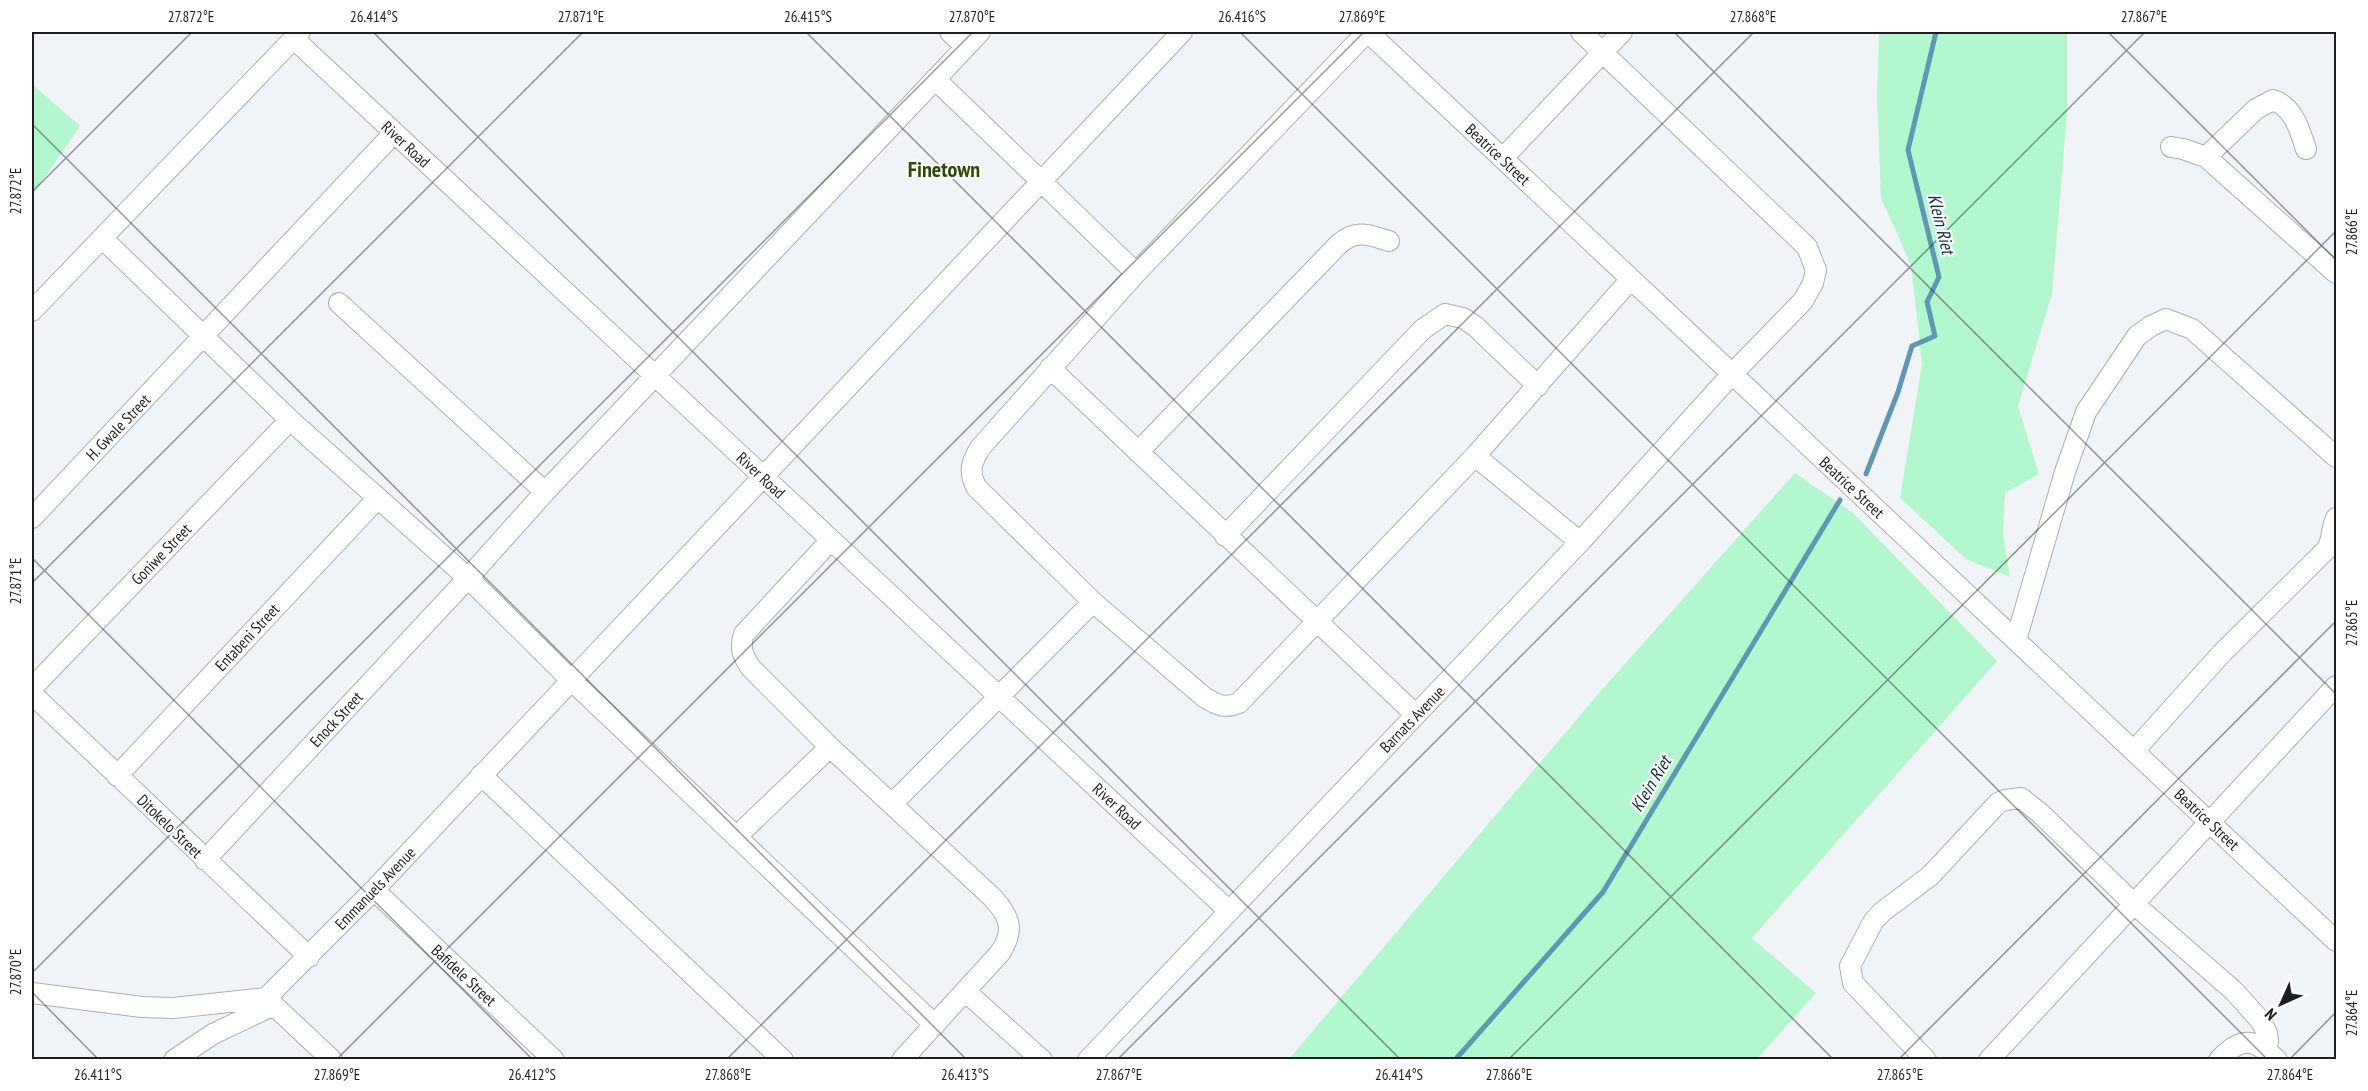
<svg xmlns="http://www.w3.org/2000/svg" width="2368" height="1091" viewBox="0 0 2368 1091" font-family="'PT Sans Narrow',sans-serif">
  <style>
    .green { fill: #b3f7ce }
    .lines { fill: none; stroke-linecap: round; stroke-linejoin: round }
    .stream { stroke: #5f97b5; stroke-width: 5 }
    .street-casing { stroke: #acafb2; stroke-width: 22 }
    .street { stroke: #fff; stroke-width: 20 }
    .ticks { fill: none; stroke: #1d1e1f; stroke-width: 1.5; stroke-opacity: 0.45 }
    .labels { text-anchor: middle; stroke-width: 4.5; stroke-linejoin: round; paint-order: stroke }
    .street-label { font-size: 16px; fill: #1d1e1f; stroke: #fff }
    .water-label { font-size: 18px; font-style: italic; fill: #0c3143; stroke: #fff }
    .district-label { font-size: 22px; font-weight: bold; fill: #2e4b02; stroke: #fff }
    .neatline { fill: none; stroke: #1d1e1f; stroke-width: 2 }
    .ticks-label { font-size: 15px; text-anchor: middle; fill: #1d1e1f }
  </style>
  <rect width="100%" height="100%" fill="#f0f4f7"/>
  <path class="green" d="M1879,32H2067V113L2052,294L2018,406L2039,474L2005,493L2003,534L2010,577L1966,559L1900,498L1922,364L1911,265L1881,198L1877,97Z
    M32,84L80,126L32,196Z
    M1795,473L1853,513L1997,661L1752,938L1816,993L1757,1059H1289L1599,693Z"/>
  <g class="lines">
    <path class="stream" d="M1866,474L1898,392L1912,346L1935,336L1927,302L1939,277L1908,150L1936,32
      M1455,1060L1603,892L1840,500"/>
    <defs>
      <path id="street" d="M950,32L966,47
        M1367,32L1136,273L980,448C971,463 968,472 977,488L1093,602L1204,697C1217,705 1224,709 1239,703L1475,456L1631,279
        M1368,32L2336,941
        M293,38L1229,911
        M935,79L1136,273
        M2171,147L2183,149L2206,157L2336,273
        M2206,157L2256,109L2273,100C2294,107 2300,131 2306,149
        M1503,158L1622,32
        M102,238L290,420L468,578L571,680L935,1025
        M339,303L545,492
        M32,311L300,32
        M1050,368L1416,715
        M1138,452L1339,244C1357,229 1369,235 1389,241
        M1475,456L1580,542
        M32,518L394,133
        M1225,536L1423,329L1445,314L1463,318L1475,326L1538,386
        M831,540L744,634C739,648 743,655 750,667L830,747L993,898C1010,917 1015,930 1000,953L902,1060
        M2016,640L2065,472L2086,412L2137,336L2151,326L2166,319L2192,329L2336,457
        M32,688L290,420
        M32,694L309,957
        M2134,751L2222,653L2327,549C2333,539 2331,528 2336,518
        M481,775L783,1060
        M117,776L377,499
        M892,804L1093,602
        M736,837L830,747
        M205,860L468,578L545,492L980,32
        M374,890L554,1060
        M966,992L1042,1060
        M32,993L142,1007L173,1008L266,998
        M266,998L374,890L1182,32
        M266,998L332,1060
        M174,1060L213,1034L274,1005
        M1088,1060L1580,542L1732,374L1803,301L1813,283L1816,270L1807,247L1581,32
        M1926,1060L1853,983L1850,966L1873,922L1882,912L1930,876L1998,803L2005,800L2021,798L2040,813L2134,904L2234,991L2260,1020L2267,1033L2268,1042L2265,1049
        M1989,1060L2336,686
        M2219,1060C2242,1035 2254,1039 2277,1060"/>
    </defs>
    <use href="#street" class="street-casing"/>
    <use href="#street" class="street"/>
  </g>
  <path class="ticks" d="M373,32L1401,1060M806,32L1834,1060M1240,32L2268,1060M1674,32L2336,694M2108,32L2336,260M32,124L967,1060M32,192L192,32M32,558L533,1060M32,583L583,32M32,973L973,32M32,992L99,1060M336,1060L1364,32M726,1060L1754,32M1117,1060L2145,32M1508,1060L2336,231M1898,1060L2336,621M2289,1060L2336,1012"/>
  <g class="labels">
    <g class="street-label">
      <text transform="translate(406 144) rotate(43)" y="6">River Road</text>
      <text transform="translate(1498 154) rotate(43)" y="6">Beatrice Street</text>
      <text transform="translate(118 427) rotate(-46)" y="6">H. Gwale Street</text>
      <text transform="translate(761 475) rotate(43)" y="6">River Road</text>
      <text transform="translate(1852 487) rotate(43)" y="6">Beatrice Street</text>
      <text transform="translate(161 554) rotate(-46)" y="6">Goniwe Street</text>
      <text transform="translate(247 637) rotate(-47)" y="6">Entabeni Street</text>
      <text transform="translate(336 719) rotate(-47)" y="6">Enock Street</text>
      <text transform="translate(1412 719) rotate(-46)" y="6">Barnats Avenue</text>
      <text transform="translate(1117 806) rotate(43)" y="6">River Road</text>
      <text transform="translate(2207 819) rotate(43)" y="6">Beatrice Street</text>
      <text transform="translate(170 826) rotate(44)" y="6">Ditokelo Street</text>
      <text transform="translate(375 888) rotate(-46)" y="6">Emmanuels Avenue</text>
      <text transform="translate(464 975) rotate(43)" y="6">Bafidele Street</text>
    </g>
    <g class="water-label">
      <text transform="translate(1941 224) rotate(76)" y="6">Klein Riet</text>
      <text transform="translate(1651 784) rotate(-59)" y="6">Klein Riet</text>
    </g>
    <g class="district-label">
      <text x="944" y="177">Finetown</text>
    </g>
  </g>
  <rect width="2368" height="1091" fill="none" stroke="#ffffff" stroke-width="66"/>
  <g transform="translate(2281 1004) rotate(225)" stroke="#ffffff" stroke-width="4.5" paint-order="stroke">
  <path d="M0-4.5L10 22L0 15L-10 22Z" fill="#1d1e1f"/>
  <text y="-9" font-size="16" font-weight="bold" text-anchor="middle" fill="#1d1e1f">N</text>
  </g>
  <rect x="33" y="33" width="2302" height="1025" class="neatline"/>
  <g class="ticks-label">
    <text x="191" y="22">27.872°E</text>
    <text x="374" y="22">26.414°S</text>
    <text x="581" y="22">27.871°E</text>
    <text x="808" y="22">26.415°S</text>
    <text x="972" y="22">27.870°E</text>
    <text x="1242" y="22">26.416°S</text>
    <text x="1362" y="22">27.869°E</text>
    <text x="1753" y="22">27.868°E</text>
    <text x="2144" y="22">27.867°E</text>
    <text transform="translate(16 191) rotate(-90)" y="5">27.872°E</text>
    <text transform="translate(2352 232) rotate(-90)" y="5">27.866°E</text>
    <text transform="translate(16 581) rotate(-90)" y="5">27.871°E</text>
    <text transform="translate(2352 623) rotate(-90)" y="5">27.865°E</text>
    <text transform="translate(16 972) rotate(-90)" y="5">27.870°E</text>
    <text transform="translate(2352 1013) rotate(-90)" y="5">27.864°E</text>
    <text x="98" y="1080">26.411°S</text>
    <text x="337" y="1080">27.869°E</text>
    <text x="532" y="1080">26.412°S</text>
    <text x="728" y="1080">27.868°E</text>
    <text x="965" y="1080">26.413°S</text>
    <text x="1119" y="1080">27.867°E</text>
    <text x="1399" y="1080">26.414°S</text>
    <text x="1509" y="1080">27.866°E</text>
    <text x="1900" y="1080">27.865°E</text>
    <text x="2290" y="1080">27.864°E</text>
  </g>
</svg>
